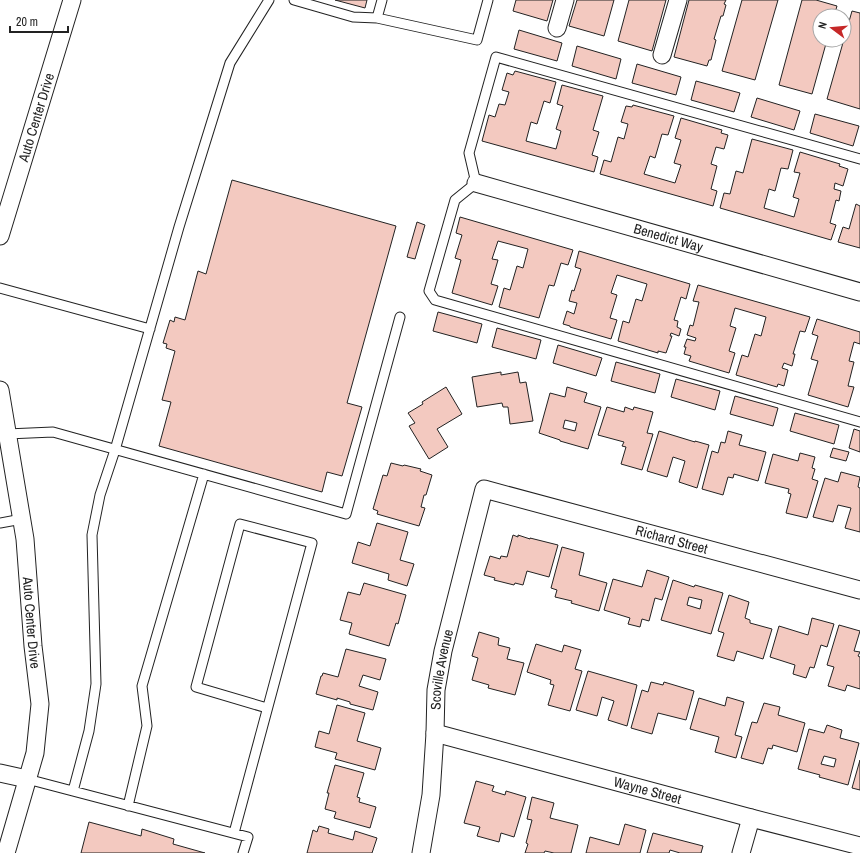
<svg xmlns="http://www.w3.org/2000/svg" width="860" height="853" viewBox="0 0 860 853" font-family="'Archivo Narrow',sans-serif">
  <style>
    .building { fill: #f3c9c0; stroke: #222; fill-rule: evenodd }
    .lines { fill: none; stroke-linecap: round; stroke-linejoin: round }
    .service-casing { stroke: #222; stroke-width: 11 }
    .minor-casing { stroke: #222; stroke-width: 19 }
    .service { stroke: #fff; stroke-width: 9 }
    .minor { stroke: #fff; stroke-width: 17 }
    .labels { text-anchor: middle; stroke-width: 3; stroke-linejoin: round; paint-order: stroke }
    .street-label { font-size: 14px; fill: #222; stroke: #fff }
  </style>
  <rect width="100%" height="100%" fill="#fff"/>
  <path class="building" d="M335,0H367L365,8Z
    M516,0H553L547,21L513,11Z
    M577,0H614L604,36L569,26Z
    M629,0H666L652,51L618,41Z
    M689,0H726L724,4L726,5L723,16H721L714,39L716,40L711,60H709L707,66L674,57Z
    M742,0H778L755,80L722,71Z
    M802,0H816L837,6L834,16H820V40H827L812,94L779,85Z
    M852,11L860,13V109L827,99Z
    M519,30L562,43L557,61L514,49Z
    M577,46L621,59L616,79L572,66Z
    M637,64L681,77L676,95L632,83Z
    M515,71L556,82L550,103L544,101L537,124L531,122L526,141L556,149L561,131L556,129L563,106L557,104L562,85L603,96L593,130L599,132L592,155L598,157L594,172L482,141L489,115L495,117L499,104L505,105L509,92L502,90L507,73L513,75Z
    M696,81L740,93L734,112L691,100Z
    M757,98L800,111L794,130L751,117Z
    M633,105L674,116L668,135L662,134L655,158L650,156L644,174L675,183L681,165L674,163L681,140L675,138L681,118L722,130L721,133L728,135L724,149L716,147L711,164L717,166L711,189L717,191L713,206L600,174L604,160L611,162L618,137L624,139L628,124L621,122L626,106L632,107Z
    M815,114L859,126L853,146L810,133Z
    M752,139L793,150L788,169L781,168L775,191L769,189L764,208L794,217L799,199L793,197L800,173L794,172L800,152L840,164L839,166L848,169L843,186L835,183L834,189L841,191L839,201L836,200L830,223L836,225L831,240L720,208L724,193L730,194L736,171L743,173Z
    M232,180L396,226L347,403L362,407L342,476L327,472L322,492L159,446L171,402L162,400L175,351L166,348L167,344L163,343L170,320L174,322L175,317L185,320L198,271L206,274Z
    M856,204L860,206V248L838,242L843,227L849,229Z
    M460,217L573,250L568,265L561,263L554,286L549,285L539,318L499,307L504,288L510,290L517,266L523,268L528,249L498,241L492,259L498,260L491,284L498,286L492,305L452,293L461,260L455,258L462,235L456,233Z
    M417,222L425,225L415,259L407,257Z
    M579,251L690,284L686,299L681,297L674,320L678,321L677,327L681,329L679,336L671,333L670,336H672L666,353L658,351V353L618,341L623,321L629,323L636,299L642,301L647,284L617,275L611,293L617,295L610,318L617,320L611,339L570,327V326L563,324L567,311L574,314L577,303L569,301L572,290L574,291L581,269L575,267Z
    M698,285L810,317L805,332L800,331L793,354H795L792,366L784,363L782,368L788,370L784,386L778,384L777,387L736,375L742,355L748,357L755,334L761,336L766,317L735,308L730,326L736,328L729,351L735,353L729,373L689,361L691,356L684,354L686,347H684L687,339L695,341L696,338L687,335L690,325L693,326L699,302L693,301Z
    M438,312L482,324L477,343L433,331Z
    M817,319L860,332V344L854,342L849,361L854,362L848,386L854,387L848,407L808,395L818,361L811,359L818,336L812,334Z
    M497,328L541,340L536,359L492,347Z
    M558,345L602,358L596,376L553,363Z
    M616,362L660,374L655,393L611,381Z
    M501,372V375L518,372L520,383L526,382L533,421L510,424L508,407H503L502,403L477,407L472,377Z
    M676,379L720,391L715,410L671,397Z
    M446,387L462,414L437,429L448,447L429,459L409,426L415,423L408,413L423,404L422,402Z
    M567,387L587,393L584,402L601,407L588,449L560,441V440L539,433L550,393L565,397ZM565,420L577,423L575,431L563,428Z
    M735,396L778,408L773,426L730,414Z
    M607,407L624,412L625,407L633,410L634,407L653,412L647,433L653,434L642,470L621,464L626,447L622,446L624,442L598,435Z
    M795,413L839,425L834,444L790,431Z
    M854,429L860,431V452L849,448Z
    M659,431L695,442V441L709,445L697,488L679,482L685,461L673,457L667,477L647,471Z
    M728,431L742,435L739,445L766,452L758,481L734,474L733,478L728,477L723,495L702,489L712,451L718,453L721,442L725,443Z
    M833,448L849,452L846,461L830,457Z
    M800,453L815,457L812,468L815,469L812,479L818,481L807,518L786,513L791,494L788,493L789,489L765,483L773,454L798,461Z
    M391,463L403,466L404,465L421,469L420,471L432,475L426,495H424L421,507L425,508L419,526L377,514L378,511L373,509L383,475L387,476Z
    M841,472L860,477L858,487L860,488V532L845,528L851,508L838,505L833,522L813,517L825,478L838,482Z
    M377,523L408,532L400,560L414,564L407,586L388,580L389,574L352,563L358,542L370,546Z
    M513,535L518,537V535L530,539V538L558,545L549,577L527,571L523,585L515,583L514,585L494,580L495,578L484,575L490,556L500,559L501,556L507,557Z
    M562,547L584,553L579,575L607,583L599,611L571,603L572,601L555,597L557,590L551,588Z
    M647,570L669,577L662,600L655,598L649,621L642,619L640,627L628,624L630,618L604,610L613,579L642,587Z
    M673,580L694,587L695,585L723,593L711,634L661,620ZM689,597L702,600L700,609L687,605Z
    M364,583L406,595L398,624L396,623L389,646L349,634L352,623L340,620L348,592L360,595Z
    M729,595L749,602L745,618L750,620V623L772,629L763,659L737,651L734,661L717,656L724,633L718,631Z
    M812,618L834,624L827,647L821,645L814,668L810,667L806,678L793,674L795,665L770,657L779,626L808,635Z
    M839,625L860,631L854,651L860,652L858,656L860,657V689L847,685L845,691L828,686L834,667L827,665Z
    M479,632L499,638L498,645L510,648L507,659L524,663L515,695L488,688L489,685L472,680L478,658L472,656Z
    M536,644L562,652L564,645L581,650L575,669L582,671L570,711L548,705L554,685L550,684L551,680L527,672Z
    M346,649L386,659L380,680L363,675L359,686L378,692L373,710L350,704V702L337,698V700L316,694L321,676H322L323,673L338,677Z
    M588,671L637,685L627,726L608,720L614,701L602,697L597,716L576,710Z
    M651,682L663,685L664,682L694,691L686,720L658,713L652,734L631,728L642,690L648,692Z
    M727,697L744,702L735,735L742,737L736,758L715,752L719,737L690,729L699,698L725,706Z
    M764,703L780,707L778,715L805,723L797,752L773,745L772,749L768,748L763,764L741,758L752,722L757,723Z
    M337,705L365,713L357,741L381,748L375,770L335,759L337,753L315,747L319,731L329,734Z
    M827,725L842,730L840,738L859,743L848,785L819,777L820,775L798,769L809,729L824,733ZM824,756L836,759L834,767L821,764Z
    M860,760V790L852,788Z
    M335,765L364,773L357,797L360,798L359,802L376,807L370,828L334,818L336,812L325,809L329,793H327Z
    M476,781L494,786L492,791L505,795L506,791L526,797L514,837L501,833L499,842L477,836L480,827L464,823Z
    M532,797L554,803L550,818L578,825L571,853H554L545,851L544,853H525L528,844L526,843L532,820L527,819Z
    M89,822L141,836L142,829L174,839L173,844L205,853H81Z
    M625,824L646,830L640,853H586L590,837L619,845Z
    M319,826L329,829L328,833L353,840L355,831L377,838L372,853H307L313,830L317,832Z
    M653,833L703,846L701,853H680L670,850L669,853H647Z"/>
  <g class="lines">
    <defs>
      <path id="service" d="M294,0L353,17L377,18L477,40L488,0
        M377,18L382,0
        M860,159L496,57L469,153L476,183L455,200L429,291L435,300L860,422
        M0,288L150,329
        M7,434L53,432L346,514L400,317
        M0,523L22,519
        M27,779L248,837L243,853
        M73,791L89,731L96,684L92,535L100,495L115,450L179,227L230,63L269,0
        M128,806L147,726L142,686L204,474
        M234,833L312,543L240,524L196,687L267,708"/>
      <g id="minor">
        <path d="M557,28L565,0"/>
        <path d="M662,55L678,0"/>
        <path id="s1" d="M476,183L860,292"/>
        <path id="s2" d="M0,236L72,0"/>
        <path id="s3" d="M0,390L25,539L33,646L40,704L35,753L6,853"/>
        <path id="s4" d="M435,733L751,818L860,846"/>
        <path d="M0,773L27,779"/>
        <path id="s5" d="M421,853L431,795L435,733L436,690L443,651L484,489L860,590"/>
        <path d="M741,853L751,818"/>
      </g>
    </defs>
    <use href="#service" class="service-casing"/>
    <use href="#minor" class="minor-casing"/>
    <use href="#service" class="service"/>
    <use href="#minor" class="minor"/>
  </g>
  <g class="labels">
    <g class="street-label">
      <text dy="5" stroke="none"><textPath href="#s2" startOffset="124">Auto Center Drive</textPath></text>
      <text dy="5" stroke="none"><textPath href="#s1" startOffset="200">Benedict Way</textPath></text>
      <text dy="5" stroke="none"><textPath href="#s5" startOffset="565">Richard Street</textPath></text>
      <text dy="5" stroke="none"><textPath href="#s3" startOffset="235">Auto Center Drive</textPath></text>
      <text dy="5" stroke="none"><textPath href="#s5" startOffset="185">Scoville Avenue</textPath></text>
      <text dy="5" stroke="none"><textPath href="#s4" startOffset="220">Wayne Street</textPath></text>
    </g>
  </g>
  <g transform="translate(832 28) rotate(286)"><circle r="19" fill="#ffffff" stroke="#a7a7a7"/>
  <path d="M0-3L7 15L0 10L-7 15Z" fill="#c62828"/>
  <text y="-6" font-size="11" font-weight="bold" text-anchor="middle" fill="#222222">N</text>
  </g>
  <path d="M10 26v6h58v-6" fill="none" stroke="#222222" stroke-width="2"/>
  <text x="16" y="26" font-size="12" fill="#222222" stroke="#ffffff" stroke-width="3" paint-order="stroke">20 m</text>
</svg>
